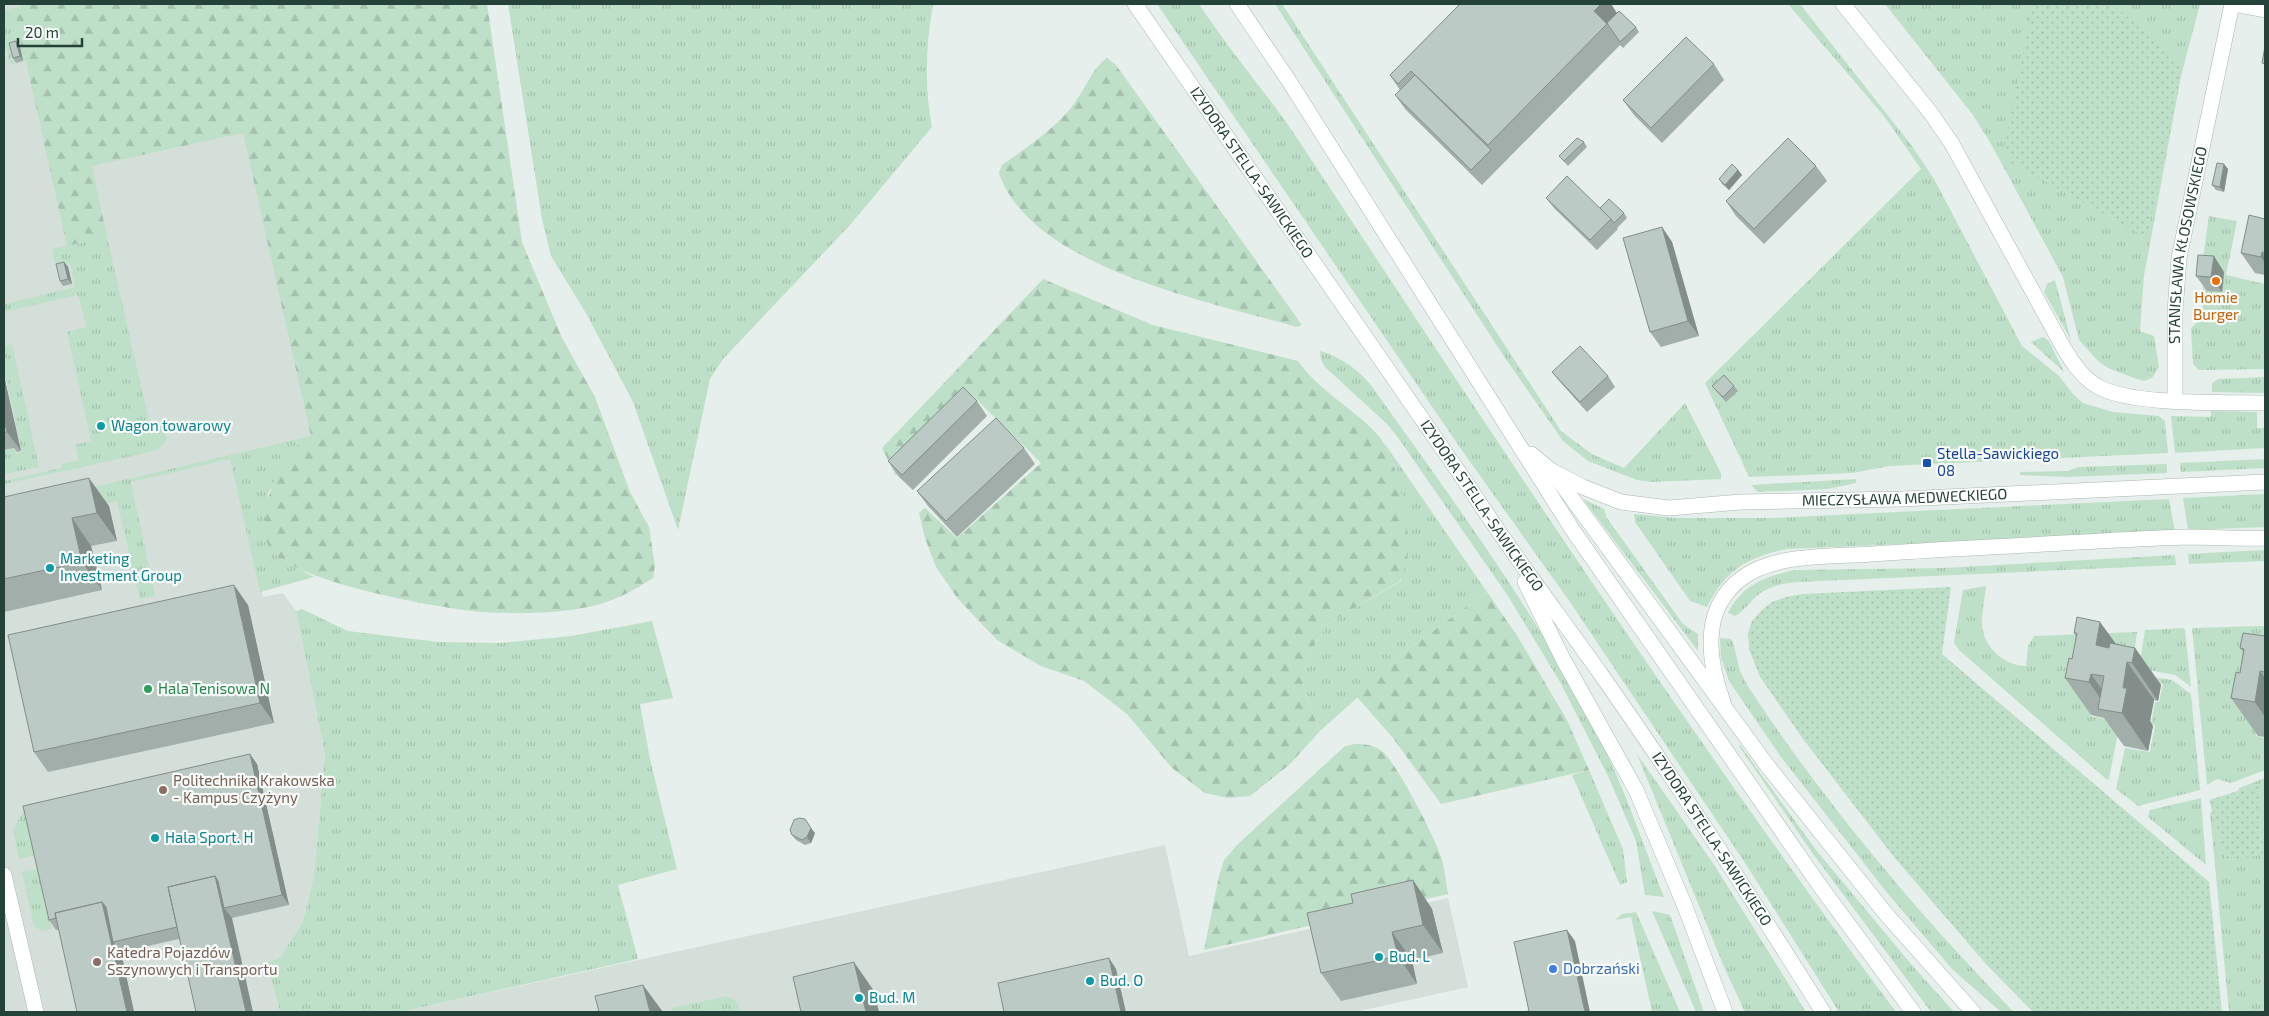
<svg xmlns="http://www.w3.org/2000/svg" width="2269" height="1016" viewBox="0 0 2269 1016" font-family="'Exo 2',sans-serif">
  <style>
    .built { fill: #d4dfda }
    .grass { fill: url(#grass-tufts) }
    .forest { fill: url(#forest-firs) }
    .park { fill: url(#park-dots) }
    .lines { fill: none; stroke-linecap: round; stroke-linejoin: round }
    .minor-casing { stroke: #a8b8b2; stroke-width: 16 }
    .tertiary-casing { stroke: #a8b8b2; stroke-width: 16 }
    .secondary-casing { stroke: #a4bbb3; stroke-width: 16 }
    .minor { stroke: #fff; stroke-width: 15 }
    .tertiary { stroke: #fff; stroke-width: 15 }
    .secondary { stroke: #fff; stroke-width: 15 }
    .wall { fill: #a1aea9 }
    .shaded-wall { fill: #838d89 }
    .building { fill: #bbcac4; stroke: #838d89 }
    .food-dot { fill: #e8710a; stroke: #f7fbf9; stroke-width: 2 }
    .culture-dot { fill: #0f9aa8; stroke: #f7fbf9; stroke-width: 2 }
    .transit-dot { fill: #1a4fb4; stroke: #f7fbf9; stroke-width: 2 }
    .leisure-dot { fill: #2e9e5b; stroke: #f7fbf9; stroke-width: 2 }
    .education-dot { fill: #8d6e63; stroke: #f7fbf9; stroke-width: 2 }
    .shop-dot { fill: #3f7fe0; stroke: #f7fbf9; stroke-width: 2 }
    .labels { text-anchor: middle; stroke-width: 4.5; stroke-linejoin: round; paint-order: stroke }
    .street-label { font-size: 15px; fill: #24423a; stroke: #f7fbf9 }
    .food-label { font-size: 15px; fill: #c56008; stroke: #f7fbf9 }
    .culture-label { font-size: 15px; fill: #0d838f; stroke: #f7fbf9; text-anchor: start }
    .transit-label { font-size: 15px; fill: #164399; stroke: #f7fbf9; text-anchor: start }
    .leisure-label { font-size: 15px; fill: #27864d; stroke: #f7fbf9; text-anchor: start }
    .education-label { font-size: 15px; fill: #785e54; stroke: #f7fbf9; text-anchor: start }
    .shop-label { font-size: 15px; fill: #366cbe; stroke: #f7fbf9; text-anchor: start }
  </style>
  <defs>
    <pattern id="grass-tufts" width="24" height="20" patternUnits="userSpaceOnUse" patternTransform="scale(1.25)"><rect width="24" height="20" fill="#bfe0c8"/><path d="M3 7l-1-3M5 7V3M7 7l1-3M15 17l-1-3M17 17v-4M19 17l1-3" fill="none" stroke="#a4c1ad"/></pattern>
    <pattern id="forest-firs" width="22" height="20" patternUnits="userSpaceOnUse" patternTransform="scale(1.25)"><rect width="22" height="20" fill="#bfe0c8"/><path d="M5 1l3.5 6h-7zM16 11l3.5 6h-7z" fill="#a4c1ad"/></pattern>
    <pattern id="park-dots" width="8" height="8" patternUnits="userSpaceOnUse" patternTransform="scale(1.25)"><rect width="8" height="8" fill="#bfe0c8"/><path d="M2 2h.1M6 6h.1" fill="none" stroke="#a4c1ad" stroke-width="1.8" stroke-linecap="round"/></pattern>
  </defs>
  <rect width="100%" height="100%" fill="#e6efeb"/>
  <path class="built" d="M4,4H32L245,130L312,437L233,462L263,597L283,593L296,611L325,754L314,876L303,921L280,958L267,962L280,1012H4Z
    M1165,845L1189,956L1448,898L1468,987L1355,1012H400Z"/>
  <path class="grass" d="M508,4H933C926,45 924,86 932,127L850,225L723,359L710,379L678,530L633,402L587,315L551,256L542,219Z
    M1157,4H1199C1229,50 1266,92 1297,138C1491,433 1685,729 1896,1012H1839L1749,869L1570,602L1461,449Z
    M1275,4H1282L1561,431L1592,454L1624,468L1685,403L1721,473V479L1650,482L1637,480L1588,461L1563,441L1505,358Z
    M1788,4H1800L1912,146L1934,179L2022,346L2059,376L2073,394L2083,403L2113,412L2159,416L2165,421L2168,453L1889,466L1853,473L1749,477L1705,383L1921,169L1884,116Z
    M1885,4H2200L2181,76L2144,276L2140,331L2154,336L2159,367L2152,378L2144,381L2134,378L2108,368L2098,361L2079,340L2063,277L1991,144L1973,115Z
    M14,8L26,61H23L19,47L16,63L10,65L4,37V10Z
    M2209,216L2237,221L2226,275L2265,284V369L2199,370L2193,364L2191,328L2203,317V258Z
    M107,237L150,425L165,422L167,439L160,448L155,451L4,484V481L61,468V464L79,460L75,445L91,441L67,332L87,327L78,295L4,312V304L75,287L70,264L56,267L52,249Z
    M2055,280L2071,340L2044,292L2047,284Z
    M2043,337L2049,341L2064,372L2031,342Z
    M12,344L39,467L4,474V450L14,448L16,454L22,452L4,369V346Z
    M1320,351C1341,357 1356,368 1371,385C1455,504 1545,622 1608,756C1629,801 1645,850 1664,897L1645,895L1636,841L1608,776L1560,682L1508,596L1399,439L1388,425L1325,367L1321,360Z
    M2265,377V393L2212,392V383L2218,379Z
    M2211,411L2257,412V428H2265V448L2175,453L2171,416L2211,417Z
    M311,436L288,455L268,494L283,560L314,577L260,592L230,459L131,482L155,596L140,599L117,501L78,510H4L55,496Z
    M1385,444L1487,592L1401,654L1368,688L1320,731L1309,705L1302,679L1308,655L1328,624L1401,581L1396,471Z
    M2265,459V468L2181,472L2180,463Z
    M2167,464V473L2067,477L2020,475V472L2068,471L2078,467Z
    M1856,479V483L1827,489L1758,492L1751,485Z
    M2265,494V527L2188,530L2183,498Z
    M1583,499L1604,509L1607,518L1683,624L1698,634V651Z
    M2169,499L2175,532L1787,549C1746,558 1726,570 1707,607L1690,601L1635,522L1634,514L1677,518H1771Z
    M2265,550V561L2189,564L2188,554Z
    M2175,555L2176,565L1798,582C1786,583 1773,585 1762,592C1752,598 1746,610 1735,616L1728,613C1742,585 1766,576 1795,570L1943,568Z
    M1986,586C1985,599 1980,619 1983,632C1988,651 2007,666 2026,666L2028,646L2034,636L2137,632L2134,654L2094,694L2090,716L2120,722L2109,779H2106L1959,650L1954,643L1963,590Z
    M302,609L348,631L438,642L500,643L571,636L652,621L673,698L640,704L650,759L677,869L618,885L638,959L400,1012H280L267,962L280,958L303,921L314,876L325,754L296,611Z
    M2259,626H2265V687L2256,736L2265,738V770L2231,783L2217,779L2207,785L2192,628Z
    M2183,628L2185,630L2191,687L2175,675L2139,668L2145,630Z
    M1720,638L1731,639L1733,642L1740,671L1749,688C1824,802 1919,915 2014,1012H2001L1952,969L1888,894L1781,757L1729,681L1721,658Z
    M2140,675L2172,680L2191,694L2200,790L2138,806L2116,789L2125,748L2150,752L2155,725L2151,724L2155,702H2159L2163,684L2139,679Z
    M1740,745L1816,850L1911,964L1954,1012H1931L1813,854L1739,746Z
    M1637,754L1715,866L1806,1012H1745L1724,967Z
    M1589,770L1623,849L1627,882L1620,885L1572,775Z
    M2265,778V1012H2229L2210,813L2212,811L2226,860L2260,784L2238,791L2239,788Z
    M2201,798L2206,865L2148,817L2150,810Z
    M24,809L35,855L19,859L13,831Z
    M38,869L52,929L42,931L34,926L22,872Z
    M1652,911L1670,915L1704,1012H1696Z
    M1636,912L1680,1012H1652L1631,917L1615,920L1622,914Z
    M727,996L736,1001L740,1012H673L672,1008Z"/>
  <path class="forest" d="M21,4H487L522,242L562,338L595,397L630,492L649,527L655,566L653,578C633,591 611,603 588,607C553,614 516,614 482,612C443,609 283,581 268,545C258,522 273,474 287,455C293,447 304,442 311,436L243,133L92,166L107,237L67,246L14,8L22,6Z
    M1107,58L1116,65L1302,325L1297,327C1211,302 1031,268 999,173L1002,165C1026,148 1056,128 1073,105C1085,90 1092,68 1107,58Z
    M1043,279L1153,325L1298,361C1319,391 1352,407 1377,434C1398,457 1410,523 1408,555C1407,563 1403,573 1400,581L1328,624L1308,655L1302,679L1309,705L1320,731L1289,765L1250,796L1228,798L1205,793L1172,768L1127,714L1084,681L1041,666L997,640L958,599L936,567L925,538L919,513L925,508L957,538L1041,463L973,396L896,476L882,448Z
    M1487,592L1518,637L1567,720L1589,770L1441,804L1393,738L1357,697L1401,654Z
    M1355,744C1365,744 1376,745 1384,753C1399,768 1436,839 1442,860C1445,871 1446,883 1448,894L1204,950L1219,876L1224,860L1238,844L1345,746Z"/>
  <path class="park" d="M2033,4H2113L2183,65L2147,238L2008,161L2011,151L2004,147Z
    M1951,587L1942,654L2209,882L2222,1012H2033L1985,963L1894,857L1803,739L1760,677L1749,649L1748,633L1752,621L1762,610L1772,602L1786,597L1802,594Z
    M2260,784L2263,855L2226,861L2209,800Z"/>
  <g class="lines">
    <defs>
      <g id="minor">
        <path d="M1843,4L1930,112L1952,144L2062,345C2071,360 2081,377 2097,386C2130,406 2224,402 2265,403"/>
        <path d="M2233,4L2265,10"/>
        <path id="s1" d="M2175,400V312L2179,258L2232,4"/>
        <path d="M4,875L36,1012"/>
      </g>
      <g id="tertiary">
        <path id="s2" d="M1552,471L1583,487L1621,502L1669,508L1741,502L1902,499L2265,482"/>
        <path d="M1723,702C1708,660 1700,609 1742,578C1775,553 1833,557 1873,554C1936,549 1999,547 2062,543C2104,541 2147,538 2190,537C2215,537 2240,539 2265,538"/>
      </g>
      <g id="secondary">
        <path id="s3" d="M1135,4L1469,487C1510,551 1556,611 1600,673C1678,784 1751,897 1823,1012"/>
        <path d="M1237,4L1289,81L1572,529L1820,886L1913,1012"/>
        <path d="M1531,454L1552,471L1766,764L1886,914L1973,1012"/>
        <path d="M1525,582L1563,659L1636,790L1684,904L1725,1012"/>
      </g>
    </defs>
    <use href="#minor" class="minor-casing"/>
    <use href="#tertiary" class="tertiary-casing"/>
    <use href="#secondary" class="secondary-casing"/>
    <use href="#minor" class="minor"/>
    <use href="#tertiary" class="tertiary"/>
    <use href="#secondary" class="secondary"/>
  </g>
  <path class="wall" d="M1460,4H1611L1617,13L1636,27L1639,32L1623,48L1620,45L1482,185L1406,110L1395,95L1400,90L1390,75Z
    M20,47L23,61L16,63L13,58Z
    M1714,64L1724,80L1662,143L1634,115L1623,100Z
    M1584,142L1587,147L1568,166L1559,156Z
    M2224,164L2228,169L2224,192L2216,190L2212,185Z
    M1816,166L1827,181L1764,244L1736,216L1726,201Z
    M1738,170L1742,175L1729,190L1722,184L1719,179Z
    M1546,198L1624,213L1627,218L1617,228L1618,229L1597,250L1554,208Z
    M2265,219V275L2255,273L2241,253Z
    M1662,227L1672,242L1699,336L1661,347L1650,332Z
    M64,262L68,267L72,284L63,286L60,281Z
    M2224,272L2222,292L2207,291L2196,276Z
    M1552,372L1608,376L1615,387L1587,412L1560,382Z
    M4,376L21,451L17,452L14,448L4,450Z
    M1712,386H1734L1738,391L1726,402L1716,391Z
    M977,401L987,416L913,490L899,477L888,461Z
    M1024,448L1035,464L957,537L928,506L917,491Z
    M4,497L109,506L117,541L91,546L102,590L4,612Z
    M248,605L274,723L48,772L34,752Z
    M2074,633L2116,644L2135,648L2161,685L2158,701L2154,700L2150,721L2153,726L2148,751L2124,746L2104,718L2091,715L2065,678L2072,659L2076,637Z
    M2265,636V737L2258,736L2231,698L2240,673L2243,652L2240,648Z
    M257,764L289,905L232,918L179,939L121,952L134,1012L59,930H56L49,920Z
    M815,833L811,843L805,845L796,840L792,835Z
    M1413,880L1432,909L1443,953L1412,960L1417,984L1341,1001L1321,973Z"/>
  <path class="shaded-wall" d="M1601,4H1611L1620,18L1607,24L1594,11Z
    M16,41L20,47L23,61L20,56Z
    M2224,164L2228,169L2224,192L2220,187Z
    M1738,170L1742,175L1729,190L1725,185Z
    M1662,227L1672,242L1699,336L1688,321Z
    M2262,252L2265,257V263L2261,257Z
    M2214,256L2224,272L2222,292L2211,277Z
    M64,262L68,267L72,284L68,279Z
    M4,376L21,451L7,432L4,419Z
    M89,478L109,506L117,541L97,513Z
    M72,518L91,546L102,590L82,562Z
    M234,585L248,605L274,723L260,703Z
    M2100,622L2127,659L2096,645Z
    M2135,648L2161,685L2158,701L2132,663Z
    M2127,662L2154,700L2150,721L2153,726L2148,751L2122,713L2123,688Z
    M2260,671L2265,678V717L2255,702Z
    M2091,674L2117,711H2109L2089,682Z
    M250,754L257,764L289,905L282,895Z
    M811,828L815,833L811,843L807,837Z
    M215,876L226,891L224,908L232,918L253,1012H246Z
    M1413,880L1432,909L1443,953L1423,925Z
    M102,902L113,917V942L121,952L134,1012H127Z
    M1567,930L1575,941L1590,1012H1585Z
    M1392,932L1412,960L1417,984L1398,956Z
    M1109,958L1116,969L1126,1012H1121Z
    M854,962L874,991L879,1012H866Z
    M643,985L663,1012H650Z"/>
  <path class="building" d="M1460,4H1601L1594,11L1607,24L1488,145L1411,71L1398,84L1390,75Z
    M1619,11L1636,27L1620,42L1607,23Z
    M1686,37L1714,64L1651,128L1623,100Z
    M16,41L20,56L13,58L9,43Z
    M2265,46V64L2262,63Z
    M1415,75L1491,150L1471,170L1395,95Z
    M1577,138L1584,142L1564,161L1559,156Z
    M1788,138L1816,166L1754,229L1726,201Z
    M2217,163L2224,164L2220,187L2212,185Z
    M1732,164L1738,170L1725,185L1719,179Z
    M1567,176L1611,219L1590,240L1546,198Z
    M1609,199L1624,213L1614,223L1611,219L1600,208Z
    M2249,215L2265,219V253L2262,252L2261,257L2241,253Z
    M1662,227L1688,321L1650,332L1623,238Z
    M2198,255L2214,256L2211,277L2196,276Z
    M64,262L68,279L60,281L56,264Z
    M1580,346L1608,376L1580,402L1552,372Z
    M1724,375L1734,386L1723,397L1712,386Z
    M963,387L977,401L902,475L888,461Z
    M996,418L1024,448L946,521L917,491Z
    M4,419L7,432H4Z
    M89,478L97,513L72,518L82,562L4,579V497Z
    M234,585L260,703L34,752L8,635Z
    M2077,617L2100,622L2096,645L2109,648L2110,643L2135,648L2132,663L2127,662L2123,688H2127L2122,713L2098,709L2104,676L2091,674L2089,682L2065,678L2069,658L2072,659L2077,633H2074Z
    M2243,633L2265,636V672L2260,671L2255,702L2231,698L2236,672L2240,673L2244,649L2240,648Z
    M250,754L282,895L224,908L218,881L215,876L168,887L177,927L113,942L106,907L102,902L55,913L56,918L49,920L23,806Z
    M799,818L805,819L811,828L807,837L802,840L792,835L790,830L794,820Z
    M215,876L246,1012H196L168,887Z
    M1413,880L1423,925L1392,932L1398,956L1321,973L1307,913L1353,903L1351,894Z
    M102,902L127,1012H77L55,913Z
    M1567,930L1585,1012H1522L1529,1011L1514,942Z
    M1109,958L1121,1012H1004L998,983Z
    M854,962L866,1012H801L793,977Z
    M643,985L650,1012H599L595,996Z"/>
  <circle class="food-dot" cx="2216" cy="281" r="5"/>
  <g class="culture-dot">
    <circle cx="101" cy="426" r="5"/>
    <circle cx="50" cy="568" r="5"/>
    <circle cx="155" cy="838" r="5"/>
    <circle cx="1379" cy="957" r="5"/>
    <circle cx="1090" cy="981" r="5"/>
    <circle cx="859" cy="998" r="5"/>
  </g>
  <rect class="transit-dot" x="1922" y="458" width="10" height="10" rx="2.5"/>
  <circle class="leisure-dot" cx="148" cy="689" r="5"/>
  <g class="education-dot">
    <circle cx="163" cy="790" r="5"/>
    <circle cx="97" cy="962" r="5"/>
  </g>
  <circle class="shop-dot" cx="1553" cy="969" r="5"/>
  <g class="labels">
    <g class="street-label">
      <text dy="5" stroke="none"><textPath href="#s3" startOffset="205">IZYDORA STELLA-SAWICKIEGO</textPath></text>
      <text dy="5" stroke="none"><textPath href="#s1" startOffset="156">STANISŁAWA KŁOSOWSKIEGO</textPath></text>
      <text dy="5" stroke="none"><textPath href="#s2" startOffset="360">MIECZYSŁAWA MEDWECKIEGO</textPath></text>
      <text dy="5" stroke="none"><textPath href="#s3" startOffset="610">IZYDORA STELLA-SAWICKIEGO</textPath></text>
      <text dy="5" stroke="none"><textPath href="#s3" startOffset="1015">IZYDORA STELLA-SAWICKIEGO</textPath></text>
    </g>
    <g class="food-label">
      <text x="2216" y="303">Homie<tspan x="2216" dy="17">Burger</tspan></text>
    </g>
    <g class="culture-label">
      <text x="111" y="431">Wagon towarowy</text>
      <text x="60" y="564">Marketing<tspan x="60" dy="17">Investment Group</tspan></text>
      <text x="165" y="843">Hala Sport. H</text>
      <text x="1389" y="962">Bud. L</text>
      <text x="1100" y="986">Bud. O</text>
      <text x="869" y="1003">Bud. M</text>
    </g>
    <g class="transit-label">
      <text x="1937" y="459">Stella-Sawickiego<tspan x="1937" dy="17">08</tspan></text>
    </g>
    <g class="leisure-label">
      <text x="158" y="694">Hala Tenisowa N</text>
    </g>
    <g class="education-label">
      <text x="173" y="786">Politechnika Krakowska<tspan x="173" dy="17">- Kampus Czyżyny</tspan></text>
      <text x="107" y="958">Katedra Pojazdów<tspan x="107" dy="17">Sszynowych i Transportu</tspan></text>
    </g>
    <g class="shop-label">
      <text x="1563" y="974">Dobrzański</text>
    </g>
  </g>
  <rect width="2269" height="1016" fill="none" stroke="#24423a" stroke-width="10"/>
  <path d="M18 38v8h64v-8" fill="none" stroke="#24423a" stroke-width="2.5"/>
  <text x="25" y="38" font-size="15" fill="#24423a" stroke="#f7fbf9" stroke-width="4" paint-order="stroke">20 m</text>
</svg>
